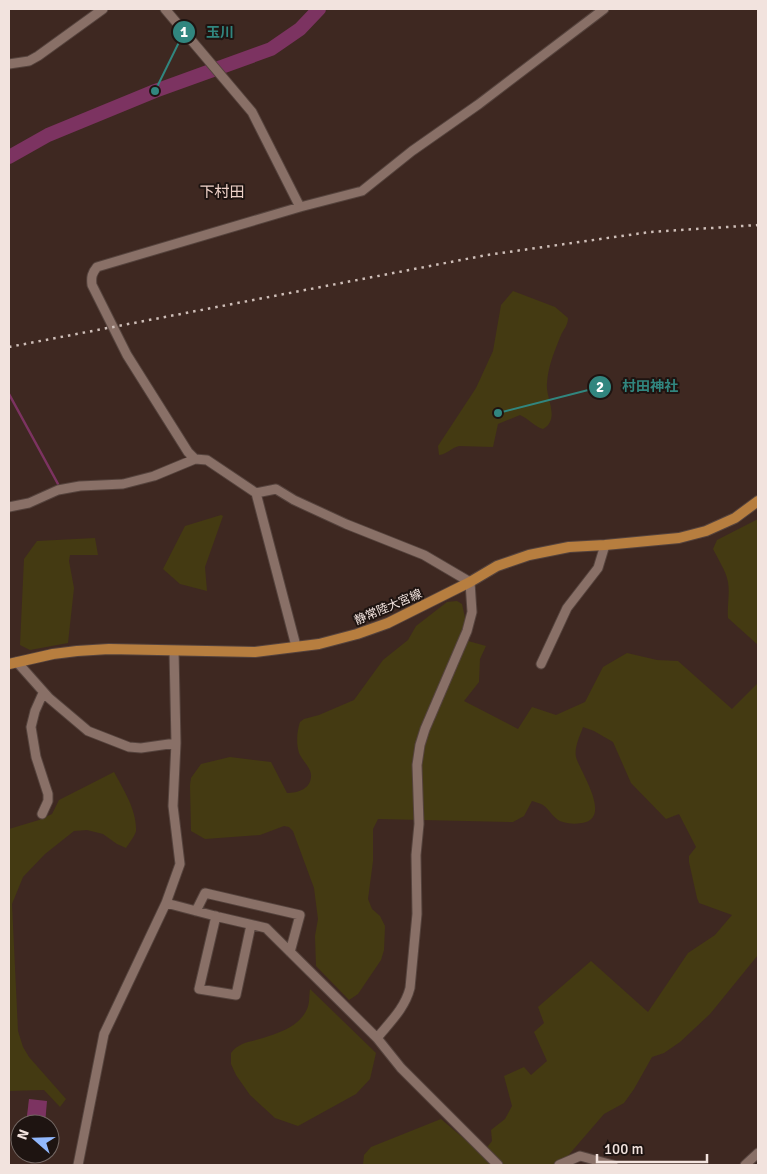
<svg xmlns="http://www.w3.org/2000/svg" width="767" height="1174" viewBox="0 0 767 1174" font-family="Signika,'Noto Sans JP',sans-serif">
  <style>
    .green { fill: #443a12 }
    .water { fill: #7c3361 }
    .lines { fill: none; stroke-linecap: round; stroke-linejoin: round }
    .stream { stroke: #7c3361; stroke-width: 2.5 }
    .river { stroke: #7c3361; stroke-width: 14 }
    .minor-casing { stroke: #55433d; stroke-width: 11 }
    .major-casing { stroke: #55433d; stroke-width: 12 }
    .minor { stroke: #897067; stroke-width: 9 }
    .major { stroke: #b77e3f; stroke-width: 10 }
    .rail { stroke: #cebeb8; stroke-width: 2.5; stroke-dasharray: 2.5 5; stroke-linecap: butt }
    .labels { text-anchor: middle; stroke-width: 4; stroke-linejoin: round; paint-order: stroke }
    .street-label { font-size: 12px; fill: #f2e3de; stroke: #1e1411 }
    .quarter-label { font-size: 15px; fill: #edd0c7; stroke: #1e1411 }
    .leader { fill: none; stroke: #31867f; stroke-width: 2 }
    .callout-dot { fill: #31867f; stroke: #1e1411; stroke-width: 2 }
    .mark-label { font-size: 15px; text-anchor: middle; font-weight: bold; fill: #fff }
    .callout-label { font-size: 14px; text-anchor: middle; font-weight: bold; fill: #31867f; stroke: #1e1411; stroke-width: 4; stroke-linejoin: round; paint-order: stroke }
  </style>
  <rect width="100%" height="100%" fill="#3e2821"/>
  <path class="green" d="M513,291L555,307L568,318C568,325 564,329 561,335C555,350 548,366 547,383C545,397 561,419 543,429C535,427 529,419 520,415L498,424L493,447L459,446C451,448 447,454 439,455L438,446L476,388L493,351L501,305Z
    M221,515L223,516L205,567L207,591L180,584L163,569L185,526Z
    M758,519V645L728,618C727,606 730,594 728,582C726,571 718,559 713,549L717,540Z
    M95,538L98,555H70L69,561L74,588L68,643L30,650L20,645L24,559L37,541Z
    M457,601L462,604L466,622L461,639L486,646L480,659L479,682L464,701L518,729L532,707L556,715L585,702L603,667L627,653L657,660L678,661L732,709L758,683V955L710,1014L680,1042L664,1053L652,1057L634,1089L624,1103L604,1114L560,1165H363L364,1155L371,1147L441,1119L475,1148L480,1151L485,1150L492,1141L491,1130L505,1119L512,1106L504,1076L524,1067L531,1075L547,1061L534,1032L544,1023L538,1007L591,961L648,1012L688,953L715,935L732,915L699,903L697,898L689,862V856L696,847L679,814L666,819L631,783L613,742L594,731L583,727C580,736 574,747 576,757C580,772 613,818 582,823C575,824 570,824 563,822C554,820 550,810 543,805C540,803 535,802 532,801L524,816L513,822L378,819L373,829V861L368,899L372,909L380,916L385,926L384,950L381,960L358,994L349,1000L316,966L315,936L318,919L314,888L293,831L289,827L284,826L260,835L205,839L191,831L190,785L191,778L201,764L230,757L271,762L287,793C298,793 312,789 311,774C310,767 302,760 299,753C296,743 297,731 300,722L304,719L319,715L354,700L383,660L408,640L416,626L447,602Z
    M114,772C123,789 137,810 136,831C135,836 129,843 126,848L117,844L103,834L87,830L74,831L45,854L23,877L12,904L18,1031L23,1047L29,1057L66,1099L60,1107L44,1090L9,1091V829L39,820L52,814L59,800Z
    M310,989L376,1053L370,1079L356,1094L298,1126L275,1118L250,1095L236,1075L231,1064V1053C239,1042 251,1042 263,1038C279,1033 300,1026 307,1009C310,1003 309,995 310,989Z"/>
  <path class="water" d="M29,1099L47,1101L45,1124H26Z"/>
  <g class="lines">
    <path class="stream" d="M9,394L58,484"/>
    <path class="river" d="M9,157L48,135L155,91L271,49L300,29L319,9"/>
    <defs>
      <path id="minor" d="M165,9L252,112L300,207
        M9,64L29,61L38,56L103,9
        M195,459L188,452L127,355L92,285C91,277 92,273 97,267L300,207L362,191L412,151L479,104L604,9
        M256,493L276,489L294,500L346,524L424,555L470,582L472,612L467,631L425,729L420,745L417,765L419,824L416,855L417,914L410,988C405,1008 390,1022 377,1038
        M9,507L29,503L58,490L80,486L123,484L154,476L195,459L207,460L256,493L296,646
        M17,662L49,698L88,731L129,747L141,748L176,743
        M541,664L567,608L598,568L605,545
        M42,814L48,801V794L36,757L31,727L35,711L43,693
        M166,903L219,917L266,928L377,1038L401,1068L498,1165
        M196,911L205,893L300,915L290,952
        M216,916L199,989L236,995L251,925
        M78,1165L104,1034L166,903L180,864L173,806L176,743L174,651
        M559,1165L580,1156L613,1165
        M745,1165L758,1153"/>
      <path id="major" d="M9,664L53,654L77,651L109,649L255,652L319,644L357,634L388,623L470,582L497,566L529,555L569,547L605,545L679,538L706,531L735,518L758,501"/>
    </defs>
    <use href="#minor" class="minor-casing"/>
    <use href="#major" class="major-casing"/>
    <use href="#minor" class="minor"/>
    <use href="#major" class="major"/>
    <path class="rail" d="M9,347L487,255L650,232L758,225"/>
  </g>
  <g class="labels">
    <g class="street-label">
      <text transform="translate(388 607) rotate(-23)" y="4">静常陸大宮線</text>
    </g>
    <g class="quarter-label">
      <text x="222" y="197">下村田</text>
    </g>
  </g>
  <path class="leader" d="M155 91L184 32M498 413L600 387"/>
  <g class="callout-dot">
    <circle cx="155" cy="91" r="5"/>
    <circle cx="498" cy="413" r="5"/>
    <circle cx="184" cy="32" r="12"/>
    <circle cx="600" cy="387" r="12"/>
  </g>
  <g class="mark-label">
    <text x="184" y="37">1</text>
    <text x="600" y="392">2</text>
  </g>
  <g class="callout-label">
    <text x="220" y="37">玉川</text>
    <text x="650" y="391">村田神社</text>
  </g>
  <rect width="767" height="1174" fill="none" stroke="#f2e3de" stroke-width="20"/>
  <g transform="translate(35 1139) rotate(290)"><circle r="24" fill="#1e1411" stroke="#736763"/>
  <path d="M0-4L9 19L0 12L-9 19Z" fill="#91b8fd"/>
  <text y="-8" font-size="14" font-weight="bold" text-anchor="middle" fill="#f2e3de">N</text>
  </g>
  <path d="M597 1154v8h110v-8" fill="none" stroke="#f2e3de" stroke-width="2.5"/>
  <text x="604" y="1154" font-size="15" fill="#f2e3de" stroke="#1e1411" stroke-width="4" paint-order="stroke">100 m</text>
</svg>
